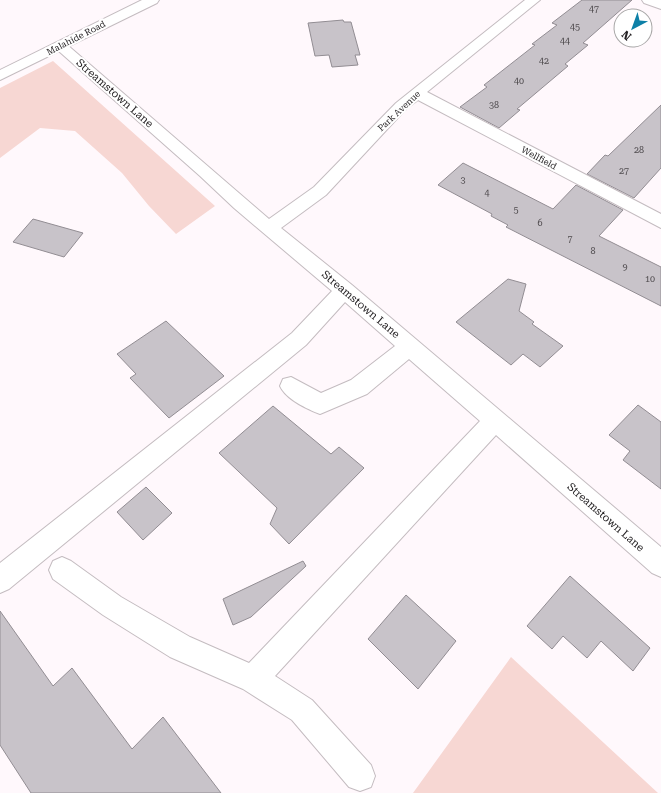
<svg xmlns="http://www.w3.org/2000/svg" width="661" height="793" viewBox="0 0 661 793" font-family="'Roboto Serif',serif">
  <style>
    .green { fill: #f7d7d3 }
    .building { fill: #c8c3c9; stroke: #928d93 }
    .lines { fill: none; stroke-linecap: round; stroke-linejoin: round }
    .minor-casing { stroke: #c4bcc0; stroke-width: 2 }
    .major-casing { stroke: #c4bcc0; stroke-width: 2 }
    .minor { fill: #fff; fill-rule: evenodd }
    .major { fill: #fff; fill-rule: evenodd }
    .labels { text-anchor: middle; stroke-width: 4; stroke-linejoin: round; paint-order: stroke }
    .number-label { font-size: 9px; fill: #4e4a4d }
    .far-street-label { font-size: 9px; fill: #252224; stroke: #fff }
    .street-label { font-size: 11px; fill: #252224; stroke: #fff }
  </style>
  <rect width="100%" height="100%" fill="#fff8fc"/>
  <path class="green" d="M53,61L215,206L176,234L149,206L122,173L75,131L40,128L0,158V88Z
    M511,657L658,793H413Z"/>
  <path class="building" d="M582,0H632L583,43L588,45L565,64L568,66L517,109L520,110L499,128L460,107L487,87L484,85L535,45L532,44L557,25L552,23Z
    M343,20L344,22H351L360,55H355L358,65L332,67L329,55L315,56L308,23Z
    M661,105V168L634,198L587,174L605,155L608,156Z
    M463,163L553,209L576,185L623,210L599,236L661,267V306L506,227L508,225L491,216L492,214L438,185Z
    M33,219L83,233L64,257L13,242Z
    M508,279L526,284L519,311L534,322L532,324L563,346L540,367L523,354L511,365L456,322Z
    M166,321L224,376L169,418L130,378L136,374L117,354Z
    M638,405L661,422V489L623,460L630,451L609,435Z
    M273,406L331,454L339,447L364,468L289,544L270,524L277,508L219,453Z
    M146,487L172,513L143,540L117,512Z
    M303,561L306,566L251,617L233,625L223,599Z
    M570,576L650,648L633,671L601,641L587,658L563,636L552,649L527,626Z
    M406,595L456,641L418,689L368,639Z
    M0,611L53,686L72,668L132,749L163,717L221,793H31L0,745Z"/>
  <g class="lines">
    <defs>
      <path id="minor" d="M525,0H540L427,92L661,214V228L418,100L406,109L326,195L281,228L352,285L661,547V577L652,573L496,435L275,676L312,700L371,765L375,776L371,787L360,791L349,787L292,720L243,689L170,657L103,615L53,579L49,570L53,561L62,557L71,561L121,597L190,637L249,663L480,421L409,359L367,394L320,414C307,409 286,399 280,386L283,379L291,377L321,393L351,380L395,346L345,302L306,345L9,589L0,593V563L292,333L332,291L234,208L200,176L53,46L55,43H65L269,219L314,187L396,103Z
        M642,0H661V9L644,3Z"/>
      <path id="major" d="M142,0H159L157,3L0,80V70Z"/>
    </defs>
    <use href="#minor" class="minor-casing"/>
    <use href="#major" class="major-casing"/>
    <use href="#minor" class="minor"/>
    <use href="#major" class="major"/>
  </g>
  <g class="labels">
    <g class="number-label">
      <text x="594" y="12">47</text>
      <text x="575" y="30">45</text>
      <text x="565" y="44">44</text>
      <text x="544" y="64">42</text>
      <text x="519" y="84">40</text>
      <text x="494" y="108">38</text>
      <text x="639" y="153">28</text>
      <text x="624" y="174">27</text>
      <text x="463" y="183">3</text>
      <text x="487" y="196">4</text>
      <text x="516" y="213">5</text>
      <text x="540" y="226">6</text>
      <text x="570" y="242">7</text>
      <text x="593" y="254">8</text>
      <text x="625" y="270">9</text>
      <text x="650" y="282">10</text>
    </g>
    <g class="far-street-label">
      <text transform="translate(76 38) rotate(-27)" y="3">Malahide Road</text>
      <text transform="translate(399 111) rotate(-43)" y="3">Park Avenue</text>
      <text transform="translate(539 158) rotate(28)" y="3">Wellfield</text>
    </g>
    <g class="street-label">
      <text transform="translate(115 93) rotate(41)" y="4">Streamstown Lane</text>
      <text transform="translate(361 304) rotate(40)" y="4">Streamstown Lane</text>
      <text transform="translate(606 517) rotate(41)" y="4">Streamstown Lane</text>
    </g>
  </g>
  <g transform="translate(633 28) rotate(221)"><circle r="19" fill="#ffffff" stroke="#a8a7a7"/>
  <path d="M0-3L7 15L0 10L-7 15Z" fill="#0d80a7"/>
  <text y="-6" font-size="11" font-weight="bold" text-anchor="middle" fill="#252224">N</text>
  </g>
</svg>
